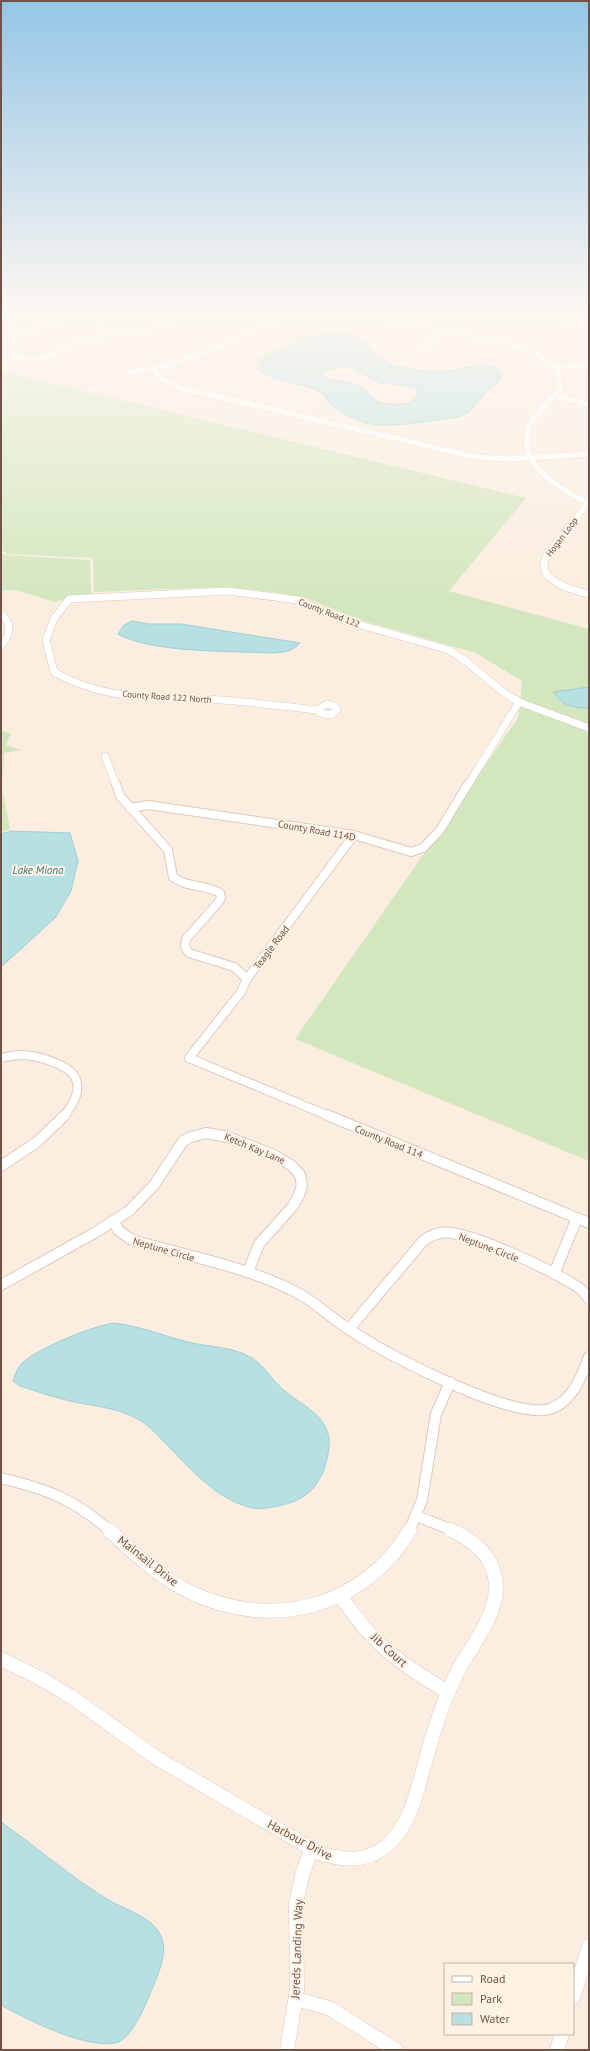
<svg xmlns="http://www.w3.org/2000/svg" width="590" height="2051" viewBox="0 0 590 2051" font-family="'PT Sans',sans-serif">
  <style>
    .green { fill: #d3e7bf }
    .water { fill: #b6e0e2; stroke: #9dd0d4; fill-rule: evenodd }
    .lines { fill: none; stroke-linecap: round; stroke-linejoin: round }
    .street-far4-casing { stroke: #dec9bc; stroke-width: 6 }
    .street-far3-casing { stroke: #dec9bc; stroke-width: 8 }
    .street-far2-casing { stroke: #dec9bc; stroke-width: 10 }
    .street-far1-casing { stroke: #dec9bc; stroke-width: 12 }
    .street-casing { stroke: #dec9bc; stroke-width: 15 }
    .street-far4 { stroke: #fff; stroke-width: 5.5 }
    .street-far3 { stroke: #fff; stroke-width: 7 }
    .street-far2 { stroke: #fff; stroke-width: 8 }
    .street-far1 { stroke: #fff; stroke-width: 10 }
    .street { stroke: #fff; stroke-width: 14 }
    .labels { text-anchor: middle; stroke-width: 4; stroke-linejoin: round; paint-order: stroke }
    .far-street-label { font-size: 9px; fill: #6f5349; stroke: #fef2e5 }
    .street-label { font-size: 10px; fill: #6f5349; stroke: #fef2e5 }
    .water-label { font-size: 11px; font-style: italic; fill: #41777b; stroke: #fef2e5 }
    .near-street-label { font-size: 12px; fill: #6f5349; stroke: #fef2e5 }
  </style>
  <rect width="100%" height="100%" fill="#fbeee0"/>
  <path class="green" d="M450,312H510L502,322Z
    M315,330C334,329 348,328 363,341L344,333L268,357L259,365L255,361L265,353L286,345L290,340L302,334Z
    M1,371L526,498L449,591L589,629V1161L295,1039L518,718L522,681L476,653L354,618L306,598L264,591L223,587L94,592L93,558L7,554L1,549Z
    M1,553L6,555L90,560L91,592L93,597L68,598L55,602L15,590L1,591Z
    M1,730L11,734L6,745L21,750L4,753L2,789L10,829L1,832Z"/>
  <path class="water" d="M344,333L363,341L375,355L395,366L405,368L425,371H446L481,365L493,367L503,373C496,388 490,386 482,396C474,406 472,413 459,417C432,420 383,431 359,421C350,417 337,410 330,403C327,400 324,395 320,392C300,381 275,383 257,369L267,357L314,337L329,334ZM339,368H354L369,378L381,383L412,386L417,388C417,392 418,396 414,400C407,406 386,405 378,402C370,397 367,389 356,385C345,381 332,381 321,376L325,371Z
    M132,621L149,624H181L300,643C292,652 284,652 273,653C231,651 152,653 118,634L124,625Z
    M589,687V708C574,708 562,706 554,692Z
    M11,831L70,833L78,861L71,891L55,918L1,967V834Z
    M114,1323C141,1326 166,1337 192,1343C211,1347 234,1347 252,1358C266,1367 273,1382 286,1392C298,1402 315,1410 323,1423C330,1433 330,1443 328,1454C322,1484 309,1500 278,1506C269,1508 258,1510 249,1507C220,1500 194,1473 174,1452C163,1442 154,1429 141,1421C122,1409 101,1407 79,1403C59,1399 39,1392 20,1386L13,1381C15,1375 17,1369 21,1364C36,1349 92,1326 114,1323Z
    M1,1822C38,1848 73,1879 112,1902C129,1911 156,1919 162,1939C168,1954 156,1980 150,1994C143,2010 134,2033 119,2042C89,2051 28,2020 1,2005Z"/>
  <g class="lines">
    <defs>
      <path id="street-far4" d="M350,312L510,344C532,350 564,361 559,390C550,401 538,411 531,423C511,461 560,490 589,503
        M546,312L547,315L589,326
        M1,313L5,312
        M93,315L105,336
        M1,327L26,332
        M10,341L45,324L64,319L116,312
        M424,343L432,344L434,347L423,348L420,346Z
        M430,343L445,330
        M1,354L26,360L43,359L75,341L148,330L190,312
        M555,368L589,365
        M154,370L160,378L181,388L475,457L510,459L589,454
        M130,372C161,368 190,359 219,346C246,334 271,318 301,312
        M553,396L589,404
        M573,522L588,503"/>
      <path id="street-far3" d="M574,521C567,530 549,550 545,559C537,581 575,591 589,594
        M1,614C13,624 10,635 1,646
        M327,704L332,705L337,709L336,712L331,715L320,713L317,710Z
        M317,710C281,706 244,701 208,699C152,696 104,701 54,672L46,640L54,619L69,599L228,591L298,600L343,620L449,650L467,662L503,692L519,702L589,728
        M105,756L116,785
        M468,785L519,702"/>
      <path id="street-far2" d="M116,784L120,796L168,850L173,877C187,888 205,884 220,893L221,898L217,904L186,939L185,947L189,953L234,967L247,979
        M130,808L148,805L354,835L411,852L423,848L440,830L468,784
        M1,1058C8,1056 15,1055 22,1055C36,1055 71,1065 76,1079C81,1093 72,1106 64,1116
        M329,1116L189,1058L241,992L247,979L354,835"/>
      <path id="street-far1" d="M327,1115L589,1223
        M1,1166L37,1142L65,1115
        M114,1221L118,1230L132,1240C187,1256 245,1266 296,1292C317,1303 333,1320 353,1332C387,1355 512,1420 550,1409C572,1402 582,1376 589,1357
        M554,1274L577,1218
        M1,1285L96,1232L129,1211L154,1185L183,1141L191,1137L206,1133L228,1137L274,1155L291,1165L300,1175L302,1185L299,1195L293,1206L259,1244L248,1272
        M349,1329L423,1241C431,1235 441,1231 452,1233C480,1237 555,1271 579,1288C583,1291 586,1295 589,1299
        M1,1478C47,1489 74,1499 110,1531
        M417,1516L454,1531
        M409,1531L422,1500L436,1414L450,1382"/>
      <path id="street" d="M109,1530C134,1553 159,1577 190,1592C271,1631 364,1608 410,1530
        M340,1596C351,1610 361,1625 373,1637C395,1660 421,1676 448,1692
        M1,1659L40,1678L73,1698L155,1757L319,1853C342,1860 365,1863 385,1847C413,1824 418,1785 428,1752C436,1723 446,1694 460,1667C473,1645 498,1612 496,1585C495,1557 475,1541 451,1530
        M573,1998L589,1946
        M296,1999L329,2008L396,2050
        M287,2050L297,1989L296,1903L303,1872L312,1848
        M557,2050L562,2034"/>
    </defs>
    <use href="#street-far4" class="street-far4-casing"/>
    <use href="#street-far3" class="street-far3-casing"/>
    <use href="#street-far2" class="street-far2-casing"/>
    <use href="#street-far1" class="street-far1-casing"/>
    <use href="#street" class="street-casing"/>
    <use href="#street-far4" class="street-far4"/>
    <use href="#street-far3" class="street-far3"/>
    <use href="#street-far2" class="street-far2"/>
    <use href="#street-far1" class="street-far1"/>
    <use href="#street" class="street"/>
  </g>
  <linearGradient id="sky" x2="0" y2="1"><stop stop-color="#94c6e6"/><stop offset="0.52" stop-color="#fdf7f1"/><stop offset="1" stop-color="#fdf7f1" stop-opacity="0"/></linearGradient>
  <rect width="590" height="599" fill="url(#sky)"/>
  <g class="labels">
    <g class="far-street-label">
      <text transform="translate(562 537) rotate(-53)" y="3">Hogan Loop</text>
      <text transform="translate(329 613) rotate(21)" y="3">County Road 122</text>
      <text transform="translate(167 697) rotate(4)" y="3">County Road 122 North</text>
    </g>
    <g class="street-label">
      <text transform="translate(317 830) rotate(10)" y="4">County Road 114D</text>
      <text transform="translate(271 947) rotate(-53)" y="4">Teagle Road</text>
      <text transform="translate(389 1141) rotate(22)" y="4">County Road 114</text>
      <text transform="translate(255 1148) rotate(23)" y="4">Ketch Kay Lane</text>
      <text transform="translate(489 1247) rotate(21)" y="4">Neptune Circle</text>
      <text transform="translate(164 1249) rotate(16)" y="4">Neptune Circle</text>
    </g>
    <g class="water-label">
      <text x="38" y="874">Lake Miona</text>
    </g>
    <g class="near-street-label">
      <text transform="translate(148 1561) rotate(38)" y="4">Mainsail Drive</text>
      <text transform="translate(389 1650) rotate(42)" y="4">Jib Court</text>
      <text transform="translate(300 1840) rotate(28)" y="4">Harbour Drive</text>
      <text transform="translate(297 1949) rotate(-88)" y="4">Jereds Landing Way</text>
    </g>
  </g>
  <rect width="590" height="2051" fill="none" stroke="#6f5349" stroke-width="4"/>
  <rect x="444" y="1963" width="130" height="72" fill="#fef2e5" stroke="#c5b2a7"/>
  <rect x="452" y="1976" width="20" height="6" fill="#ffffff" stroke="#c5b2a7"/>
  <text x="480" y="1983" font-size="12" fill="#6f5349">Road</text>
  <rect x="452" y="1993" width="20" height="12" fill="#d3e7bf" stroke="#c5b2a7"/>
  <text x="480" y="2003" font-size="12" fill="#6f5349">Park</text>
  <rect x="452" y="2013" width="20" height="12" fill="#b6e0e2" stroke="#c5b2a7"/>
  <text x="480" y="2023" font-size="12" fill="#6f5349">Water</text>
</svg>
